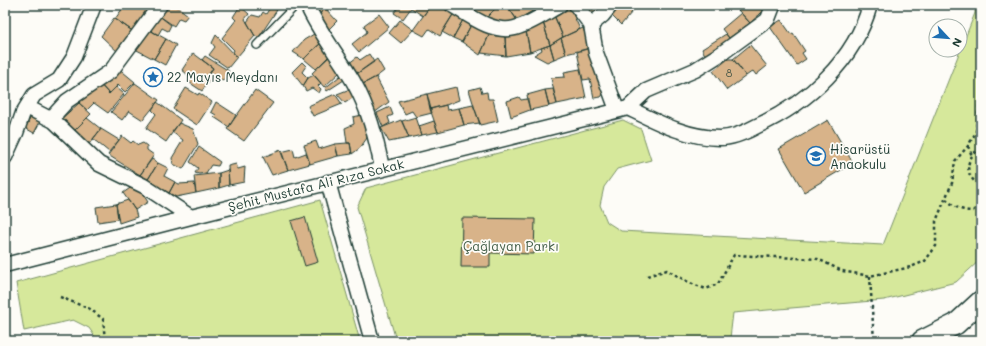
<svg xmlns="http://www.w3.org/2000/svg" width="986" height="346" viewBox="0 0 986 346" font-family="Mali,sans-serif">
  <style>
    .green { fill: #d6e89b; stroke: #7a9268 }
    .building { fill: #d8b389; stroke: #1f3d34 }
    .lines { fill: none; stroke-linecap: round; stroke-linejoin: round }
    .lane-casing { stroke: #1f3d34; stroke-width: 10 }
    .street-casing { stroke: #1f3d34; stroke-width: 17 }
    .secondary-casing { stroke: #1f3d34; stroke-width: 23 }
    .path { stroke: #1f3d34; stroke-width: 2.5; stroke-dasharray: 3 3; stroke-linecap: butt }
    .lane { stroke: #fdfcf7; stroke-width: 7 }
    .street { stroke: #fdfcf7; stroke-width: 14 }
    .secondary { stroke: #fdfcf7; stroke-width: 20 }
    .labels { text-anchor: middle; stroke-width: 3.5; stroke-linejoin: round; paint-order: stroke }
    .number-label { font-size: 11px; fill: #4d5a49 }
    .poi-label { font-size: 13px; fill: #1f3d34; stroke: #fdfcf7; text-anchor: start }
    .street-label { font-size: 13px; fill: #1f3d34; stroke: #fdfcf7 }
    .park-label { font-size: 13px; fill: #445f49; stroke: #fdfcf7 }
  </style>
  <rect width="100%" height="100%" fill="#fdfcf7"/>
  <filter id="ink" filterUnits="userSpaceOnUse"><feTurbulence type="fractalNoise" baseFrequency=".025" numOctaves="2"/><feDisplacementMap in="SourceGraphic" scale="8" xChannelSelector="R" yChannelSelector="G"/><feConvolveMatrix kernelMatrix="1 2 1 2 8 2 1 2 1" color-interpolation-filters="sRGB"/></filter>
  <g filter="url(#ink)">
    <path class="green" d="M975,5H981V259L956,282L884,300L733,313L730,338L396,340L357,207L366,188L623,120L641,129L651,160L617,169L604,187L600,205L607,222L621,231L883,245L975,13Z
      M320,200L360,341H98L89,328L73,320L24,331L16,283Z"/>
    <path class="building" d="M125,5H147L152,8L134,32L115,19Z
      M165,5H175L188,15L184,20L179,18L174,26L158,15Z
      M316,5H322L325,8L317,17L312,9Z
      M400,5H431L423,16L411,8L403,19L394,13Z
      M431,5H442L454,13L440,36L429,29L424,36L413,30Z
      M463,5H483L471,11Z
      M483,5H499L485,19L471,11Z
      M499,5H507L517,20L509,24L485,19Z
      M511,5H541V6L517,20L508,7Z
      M566,5L569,6L580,29L563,37L554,15Z
      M580,5H604L598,12L585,14Z
      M619,5H635L637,6L621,25L611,15Z
      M744,5H770L750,23L738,10Z
      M240,6L249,14L245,19L255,36L237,57L233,52L234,50L222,38L236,20L233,17Z
      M271,6L277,10L259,37L255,36L247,22L252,15L260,17L263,12L266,14Z
      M325,8L337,21L327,31L317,17Z
      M454,13L464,18L453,38L442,32Z
      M741,13L750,23L729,38L722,29Z
      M379,14L389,27L359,52L352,44L367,32L364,25Z
      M158,15L171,25L168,31L162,28L158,35L148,29Z
      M554,15L563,37L550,45L543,22Z
      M114,18L134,32L119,53L101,36Z
      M464,18L472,23L462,42L453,38Z
      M400,20L413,30L401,43L389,33Z
      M781,20L791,34L793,33L805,51L802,53L806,59L797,65L770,27Z
      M543,22L550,45L530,52L526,31Z
      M472,23L490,33L480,55L462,42Z
      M583,28L590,48L566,54L561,38Z
      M148,29L166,39L154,59L133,48Z
      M526,31L530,52L506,56L505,37Z
      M490,33L505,36L506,56L481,53Z
      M314,34L321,43L312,51L304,59L293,52L304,40Z
      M726,34L732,42L706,57L702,49Z
      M216,35L237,57L228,68L209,55L215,47L212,43Z
      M561,38L566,54L554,59L550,45Z
      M166,39L176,45L165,65L154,59Z
      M321,43L329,56L316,69L304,59L312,51Z
      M550,45L554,59L547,62L534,55L542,50L541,48Z
      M750,45L767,66L756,75L753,71L746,76L733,59Z
      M590,48L604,93L601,97L594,98L590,79L583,80L577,52Z
      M193,53L213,68L209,74L212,76L202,91L190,83L187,74L182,70Z
      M369,54L374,62L355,75L348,64L357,57L360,60Z
      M205,56L229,71L223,81L210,73L213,68L202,60Z
      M329,57L340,72L324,87L312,73Z
      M377,59L384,71L376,77L361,85L355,75Z
      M728,59H733L746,76L727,90L713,71Z
      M302,62L306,66L302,72L308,78L303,86L292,72Z
      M117,67L135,82L125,92L118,85L109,94L99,83Z
      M580,69L586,98L557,104L551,78L565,77L564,72Z
      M314,75L321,83L318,86L321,89L319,93L312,88L306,91L303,86L308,78Z
      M340,76L344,80L327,91L325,88Z
      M376,77L389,102L374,113L361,85Z
      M99,83L109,94L116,87L124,94L108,113L94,103L87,110L79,103Z
      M135,83L159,100L143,120L129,111L122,120L111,112Z
      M456,87L459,100L446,105L430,109L427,94Z
      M480,87L482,93L487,92L488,99H493L498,121L480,125L469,90Z
      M186,88L198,95L199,93L212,102L197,125L173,109Z
      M350,89L354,97L345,103L337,94Z
      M553,89L557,104L549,106L545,90Z
      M255,90L273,103L244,141L227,129Z
      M545,90L549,106L530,110L527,95Z
      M335,94L342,104L313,116L308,106Z
      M427,94L432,113L416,117L412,111L405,114L398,101Z
      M519,97L521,100L527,99L530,110L511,117L507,101Z
      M157,102L181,120L166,142L146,128L156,114L152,110Z
      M216,102L236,115L229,127L214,117L216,115L211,112Z
      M79,103L91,114L73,132L60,120Z
      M446,105L447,110L459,108L464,125L438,132L430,109Z
      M473,105L480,123L464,125L459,108Z
      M390,107L393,115L388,117L390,123L383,127L377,113Z
      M32,115L41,120L34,133L25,128Z
      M362,115L367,132V138L360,148L352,154L350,143H347L345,128L354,124L353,117Z
      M416,117L422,135L409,138L402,121Z
      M87,118L101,129L89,144L73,132Z
      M401,120L409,138L389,142L381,128Z
      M828,120L853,163L804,192L779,149Z
      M434,121L438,132L422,135L419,126Z
      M179,123L193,129L198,144L183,169L173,164L172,158L183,140L172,132Z
      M101,129L119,140L109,152L93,139Z
      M122,136L131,143L133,141L138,145L143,143L147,146V150L154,155L140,175L108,155Z
      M316,141L319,149L335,144L338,156L310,164L304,145Z
      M347,143H350L352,154L338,156L335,144Z
      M199,147L220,162L218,166L211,165L206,173L199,174L195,173L198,168L190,162Z
      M293,149L295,157L306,153L310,164L288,170L281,152Z
      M281,150L288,170L272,175L263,157Z
      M152,159L158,163L147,181L140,175Z
      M158,163L168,168L164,176L175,182L169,193L147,181Z
      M236,164L238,169L245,167L244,182L229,185L228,166Z
      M228,170L229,185L219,188V173Z
      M219,173V188L196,193L194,176Z
      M175,182L179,184L194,183L196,193L176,197L169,193Z
      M136,184L148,202L135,210L123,193Z
      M128,200L135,210L137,217L119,223L116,204Z
      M116,204L118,219L98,222L96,207Z
      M305,217L318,262L305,266L291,221Z
      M462,218L535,219L534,254L490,253V267H461Z"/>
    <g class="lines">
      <defs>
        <path id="lane" d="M257,45L296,5"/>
        <path id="street" d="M307,5C319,32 338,55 353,81C369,109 376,138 382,168
          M452,5C470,16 493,34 515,28C531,24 546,13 560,5
          M576,5L591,25L596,53L617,110
          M591,25L603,15L611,5
          M27,107L54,121L99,164L144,186L191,217
          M628,108C657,122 687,138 720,138C733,138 746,132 757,126C808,103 855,60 870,5
          M628,108L646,91L695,70L722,53L766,21L768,19L773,6L772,5
          M54,121L56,113L67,101L111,71L160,5
          M5,157L16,133L23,113L34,95L59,80L74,57L94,5
          M328,182L372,341
          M5,265L191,217L628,108"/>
        <path id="secondary" d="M922,341L956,324L981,301"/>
      </defs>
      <use href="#lane" class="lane-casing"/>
      <use href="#street" class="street-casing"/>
      <use href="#secondary" class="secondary-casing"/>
      <path class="path" d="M968,146L972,156
        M981,148C964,158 964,177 981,186
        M946,199C954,207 962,211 973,211L981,202
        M647,276L667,270L690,283L706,289L718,284L734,255L818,259L842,271L870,276L911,267L925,261L936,246V221L952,183L955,161L968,146L976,132L979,105L981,101
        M870,276L874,341
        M60,297L90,309L103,319L105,341"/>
      <use href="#lane" class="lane"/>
      <use href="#street" class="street"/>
      <use href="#secondary" class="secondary"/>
    </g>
  </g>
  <defs>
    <symbol id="sight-ring" viewBox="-11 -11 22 22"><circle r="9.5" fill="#fdfcf7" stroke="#1f6fb2" stroke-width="1.5"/><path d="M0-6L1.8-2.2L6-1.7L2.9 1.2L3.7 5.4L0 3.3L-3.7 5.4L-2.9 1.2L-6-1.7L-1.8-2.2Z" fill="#1f6fb2"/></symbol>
    <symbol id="school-ring" viewBox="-11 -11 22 22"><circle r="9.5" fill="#fdfcf7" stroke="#1f6fb2" stroke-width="1.5"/><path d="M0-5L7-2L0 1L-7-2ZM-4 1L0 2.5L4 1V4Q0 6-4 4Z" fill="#1f6fb2"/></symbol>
  </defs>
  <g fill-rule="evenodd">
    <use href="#sight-ring" x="142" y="66" width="22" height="22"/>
    <use href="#school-ring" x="805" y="145" width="22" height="22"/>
  </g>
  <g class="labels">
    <g class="number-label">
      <text x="729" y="77">8</text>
    </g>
    <g class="poi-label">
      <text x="167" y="82">22 Mayıs Meydanı</text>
      <text x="830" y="154">Hisarüstü<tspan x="830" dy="15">Anaokulu</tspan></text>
    </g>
    <g class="street-label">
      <text transform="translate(316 185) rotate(-14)" y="5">Şehit Mustafa Ali Rıza Sokak</text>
    </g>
    <g class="park-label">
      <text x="511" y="251">Çağlayan Parkı</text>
    </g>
  </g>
  <rect width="986" height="346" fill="none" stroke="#fdfcf7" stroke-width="20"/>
  <rect x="10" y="10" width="966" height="326" fill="none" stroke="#1f3d34" stroke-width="1.5" filter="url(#ink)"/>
  <g transform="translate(948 38) rotate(116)"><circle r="19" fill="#fdfcf7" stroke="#a4b0a9"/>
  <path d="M0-3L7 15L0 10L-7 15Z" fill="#1f6fb2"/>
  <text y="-6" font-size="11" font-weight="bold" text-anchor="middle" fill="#1f3d34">N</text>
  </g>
</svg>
